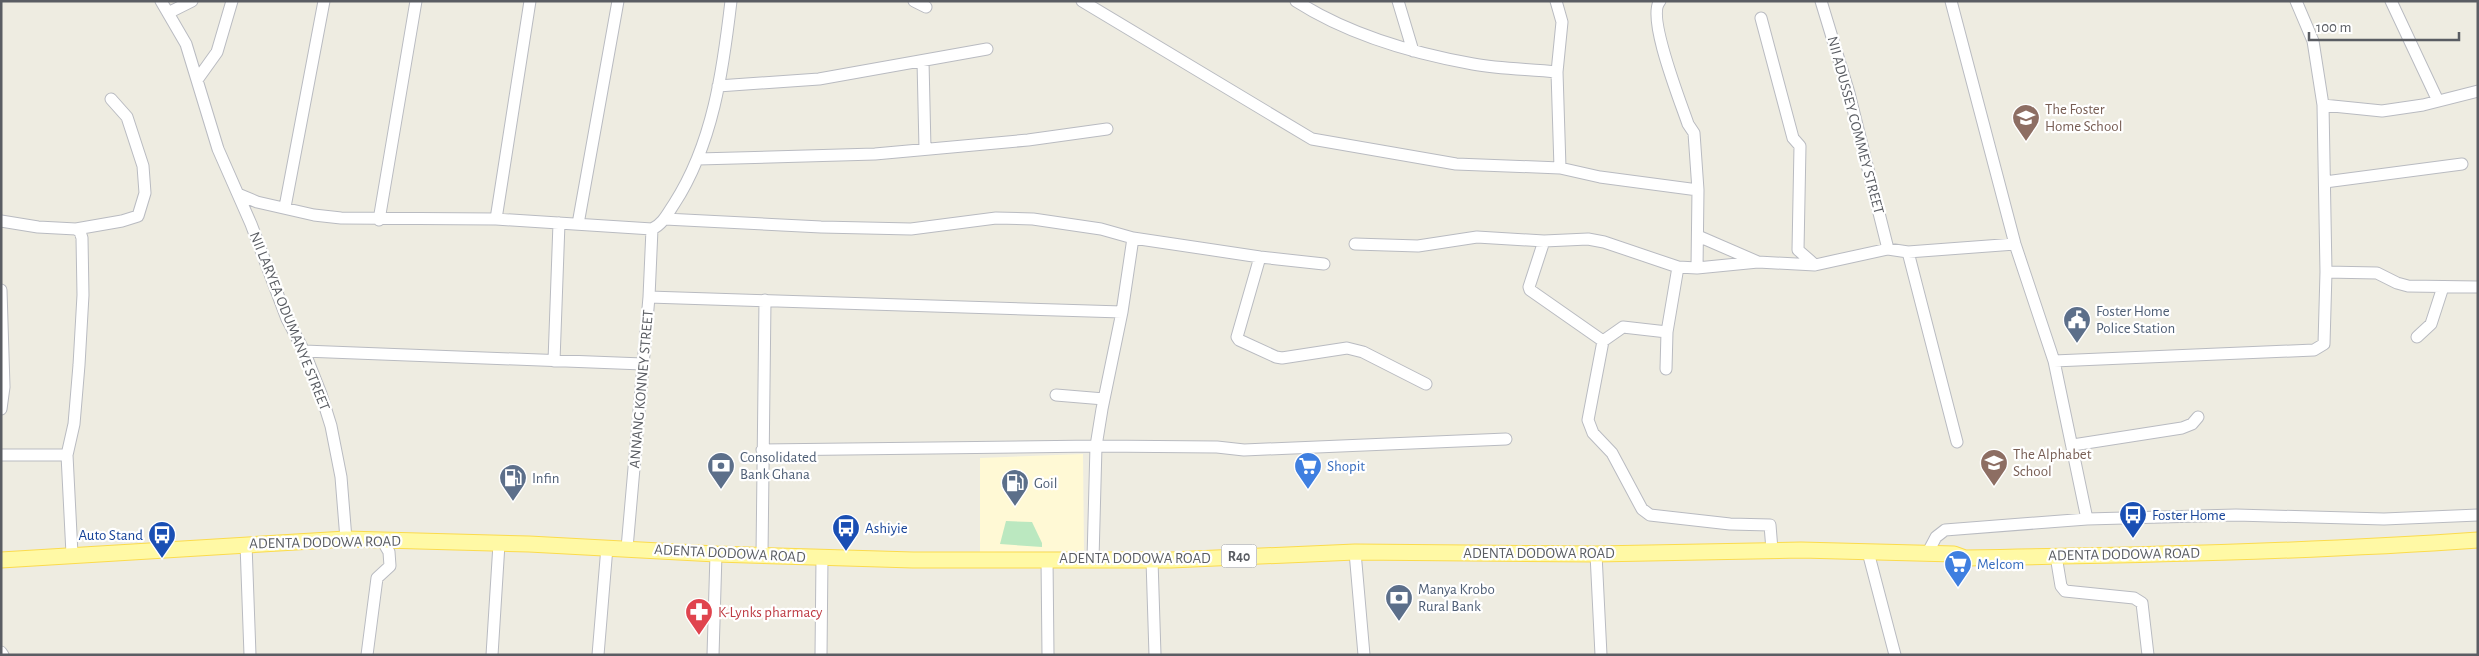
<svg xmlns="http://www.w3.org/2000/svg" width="2479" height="656" viewBox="0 0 2479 656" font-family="'Alegreya Sans',sans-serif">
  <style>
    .commercial { fill: #fff9d5 }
    .green { fill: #bbe8c0 }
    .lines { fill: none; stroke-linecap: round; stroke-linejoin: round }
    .minor-casing { stroke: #b9bbc1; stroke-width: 13 }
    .major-casing { stroke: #fbdb4d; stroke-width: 17 }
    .minor { stroke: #fff; stroke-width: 11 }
    .major { stroke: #fff9a5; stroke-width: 15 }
    .labels { text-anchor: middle; stroke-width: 4.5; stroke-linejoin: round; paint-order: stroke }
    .shield { fill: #fff; stroke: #8c8e92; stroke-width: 1 }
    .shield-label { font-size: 14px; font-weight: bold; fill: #5a5d63 }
    .education-label { font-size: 15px; fill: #785e54; stroke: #fff; text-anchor: start }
    .street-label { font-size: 15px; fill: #5a5d63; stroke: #fff }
    .service-label { font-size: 15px; fill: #4e5e75; stroke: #fff; text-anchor: start }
    .shop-label { font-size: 15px; fill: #366cbe; stroke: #fff; text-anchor: start }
    .transit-label { font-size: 15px; fill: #164399; stroke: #fff; text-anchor: start }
    .health-label { font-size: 15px; fill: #be3a42; stroke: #fff; text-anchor: start }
  </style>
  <rect width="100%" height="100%" fill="#eeece1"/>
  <path class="commercial" d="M1083,454L1084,551L980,552V458Z"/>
  <path class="green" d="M1006,521L1032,522L1042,543V547L1000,544Z"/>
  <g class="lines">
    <defs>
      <path id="minor" d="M161,1L186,44L218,149L251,224L287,319L304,351L321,394L331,426L341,477L346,539
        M914,1L926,7
        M1082,1L1312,139L1456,164L1560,168L1600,177L1698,190
        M1296,1C1349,35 1412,53 1473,64C1500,69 1529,69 1557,72
        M1398,1L1413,51
        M1556,1L1562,22L1557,72L1560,168
        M1660,1C1646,16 1681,103 1688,124L1694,133L1698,190L1697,268
        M1821,1L1849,93L1888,249
        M1951,1L2015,244L2054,361L2087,519L2236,515L2384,519L2478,515
        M2391,1L2438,101
        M168,13L192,1
        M1761,18L1793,138L1800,146L1798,250L1815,265
        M923,61L925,149
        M197,80L217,52L232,1
        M718,86L819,79L987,49
        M2323,105L2382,111L2423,105L2478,91
        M698,159L875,154L1028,140L1107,129
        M2325,182L2462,164
        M238,194L257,202L314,215L341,218L496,219L652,229C663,224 668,213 674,204C713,144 723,70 731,1
        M285,207L324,1
        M496,219L530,1
        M665,219L821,227L911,229L996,218L1033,219L1101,229L1133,238L1122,312
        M379,220L416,1
        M1,221L38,227L76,229L80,232L82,238L83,295L79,365L74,424L67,455L72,554
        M578,224L618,1
        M76,229L122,221L138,216L145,193L143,166L127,117L111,99
        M1698,236L1758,262L1815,265L1888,249L1908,252L2015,244
        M1133,238L1260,257L1324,264
        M1355,244L1418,246L1477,237L1544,241
        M1908,252L1957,442
        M1260,257L1237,337L1239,340L1276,357L1282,358L1347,348L1363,352L1426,384
        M2326,272L2377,273L2397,283L2408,286L2478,287
        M1,290L4,387L1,409
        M649,297L1122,312L1102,409L1096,446L1093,559
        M1667,332L1623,327L1603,341L1530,290L1529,287L1544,241L1588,239L1604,242L1678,267L1697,268L1758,262
        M2417,337L2431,324L2443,287
        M1603,341L1588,420L1593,433L1612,453L1642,509L1650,515L1730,524L1770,525L1772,550
        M304,351L643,364
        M554,361L559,223
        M2054,361L2314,350L2324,344L2326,272L2323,105L2313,41L2296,1
        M1666,369L1667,332L1678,267
        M1056,395L1104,399
        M2073,445L2182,428L2192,424L2198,417
        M762,450L1096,446L1217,447L1244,450L1506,439
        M1,455H67
        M246,544L250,655
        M627,548L649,297L652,229
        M1355,552L1364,655
        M1868,552L1895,655
        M1596,554L1601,655
        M1927,554L1936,537L1945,530L2087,519
        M762,555L765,300
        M2056,556L2061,586L2065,591L2134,598L2142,603L2148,655
        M1047,559L1048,655
        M1152,560L1155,655
        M1,652L3,655
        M367,655L377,578L390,566L389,552L382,540
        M492,655L499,544
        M598,655L607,547
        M713,655L716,554
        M821,655L822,558"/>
      <path id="major" d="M1,560L346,539L529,544L716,554L913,560H1171L1355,552L1596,554L1801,550L1954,554L1965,558C2136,555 2307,552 2478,540"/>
    </defs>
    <use href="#minor" class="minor-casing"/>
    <use href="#major" class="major-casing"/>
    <use href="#minor" class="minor"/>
    <use href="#major" class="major"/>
  </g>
  <defs>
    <symbol id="school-pin" viewBox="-11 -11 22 30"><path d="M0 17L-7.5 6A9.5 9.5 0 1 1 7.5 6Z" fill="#8d6e63" stroke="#fff"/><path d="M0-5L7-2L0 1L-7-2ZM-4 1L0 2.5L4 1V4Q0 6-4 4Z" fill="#fff"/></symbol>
    <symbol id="civic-pin" viewBox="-11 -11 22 30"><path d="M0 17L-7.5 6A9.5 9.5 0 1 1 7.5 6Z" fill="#5c6f8a" stroke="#fff"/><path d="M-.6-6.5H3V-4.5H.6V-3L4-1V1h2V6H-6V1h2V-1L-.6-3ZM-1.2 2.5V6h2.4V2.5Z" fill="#fff"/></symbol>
    <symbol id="bank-pin" viewBox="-11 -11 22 30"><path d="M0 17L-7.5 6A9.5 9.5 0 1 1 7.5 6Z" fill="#5c6f8a" stroke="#fff"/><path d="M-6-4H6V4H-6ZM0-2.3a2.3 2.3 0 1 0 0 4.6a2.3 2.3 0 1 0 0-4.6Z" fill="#fff"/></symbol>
    <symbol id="supermarket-pin" viewBox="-11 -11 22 30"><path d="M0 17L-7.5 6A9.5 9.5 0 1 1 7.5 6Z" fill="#3f7fe0" stroke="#fff"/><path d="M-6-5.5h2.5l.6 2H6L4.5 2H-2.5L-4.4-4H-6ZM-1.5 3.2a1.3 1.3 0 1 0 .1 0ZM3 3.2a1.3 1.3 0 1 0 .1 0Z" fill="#fff"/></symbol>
    <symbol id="fuel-pin" viewBox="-11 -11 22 30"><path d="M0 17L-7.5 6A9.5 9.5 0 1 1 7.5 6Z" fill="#5c6f8a" stroke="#fff"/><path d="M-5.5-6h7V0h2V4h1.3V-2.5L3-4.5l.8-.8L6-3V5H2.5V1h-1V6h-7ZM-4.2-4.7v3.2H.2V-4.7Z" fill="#fff"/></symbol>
    <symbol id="bus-pin" viewBox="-11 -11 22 30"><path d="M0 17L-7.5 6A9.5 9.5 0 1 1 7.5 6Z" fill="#1a4fb4" stroke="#fff"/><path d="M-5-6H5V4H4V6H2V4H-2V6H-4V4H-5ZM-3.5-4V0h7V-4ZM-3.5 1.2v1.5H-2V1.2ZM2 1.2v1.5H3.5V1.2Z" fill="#fff"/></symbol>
    <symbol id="pharmacy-pin" viewBox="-11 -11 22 30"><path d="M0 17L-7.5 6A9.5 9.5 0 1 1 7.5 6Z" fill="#e0444e" stroke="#fff"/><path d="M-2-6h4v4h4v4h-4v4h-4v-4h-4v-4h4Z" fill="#fff"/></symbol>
  </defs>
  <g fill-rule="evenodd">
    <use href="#school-pin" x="2010" y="102" width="32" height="43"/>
    <use href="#civic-pin" x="2061" y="304" width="32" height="43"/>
    <use href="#school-pin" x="1978" y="447" width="32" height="43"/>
    <use href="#bank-pin" x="705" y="450" width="32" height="43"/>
    <use href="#supermarket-pin" x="1292" y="450" width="32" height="43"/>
    <use href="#fuel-pin" x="497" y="462" width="32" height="43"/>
    <use href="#fuel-pin" x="999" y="467" width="32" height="43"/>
    <use href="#bus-pin" x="2117" y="499" width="32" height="43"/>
    <use href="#bus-pin" x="830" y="512" width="32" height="43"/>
    <use href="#bus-pin" x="146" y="519" width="32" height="43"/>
    <use href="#supermarket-pin" x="1942" y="548" width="32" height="43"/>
    <use href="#bank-pin" x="1383" y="582" width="32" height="43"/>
    <use href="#pharmacy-pin" x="683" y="596" width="32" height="43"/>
  </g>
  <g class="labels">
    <rect class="shield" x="1221.5" y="544.5" width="35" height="23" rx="4"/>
    <g class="shield-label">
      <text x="1239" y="561">R40</text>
    </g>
    <g class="education-label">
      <text x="2045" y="114">The Foster<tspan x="2045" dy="17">Home School</tspan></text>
      <text x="2013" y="459">The Alphabet<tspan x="2013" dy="17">School</tspan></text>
    </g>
    <g class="street-label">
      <text transform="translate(1856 125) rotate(75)" y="5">NII ADUSSEY COMMEY STREET</text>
      <text transform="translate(290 321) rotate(68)" y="5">NII LARYEA ODUMANYE STREET</text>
      <text transform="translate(641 389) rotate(-85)" y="5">ANNANG KONNEY STREET</text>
      <text transform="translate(325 542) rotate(-1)" y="5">ADENTA DODOWA ROAD</text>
      <text transform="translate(730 553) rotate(3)" y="5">ADENTA DODOWA ROAD</text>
      <text x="1539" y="558">ADENTA DODOWA ROAD</text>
      <text transform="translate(2124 554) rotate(-1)" y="5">ADENTA DODOWA ROAD</text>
      <text x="1135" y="563">ADENTA DODOWA ROAD</text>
    </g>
    <g class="service-label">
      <text x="2096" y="316">Foster Home<tspan x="2096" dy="17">Police Station</tspan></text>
      <text x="740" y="462">Consolidated<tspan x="740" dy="17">Bank Ghana</tspan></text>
      <text x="532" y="483">Infin</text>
      <text x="1034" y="488">Goil</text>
      <text x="1418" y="594">Manya Krobo<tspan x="1418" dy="17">Rural Bank</tspan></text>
    </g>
    <g class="shop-label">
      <text x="1327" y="471">Shopit</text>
      <text x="1977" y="569">Melcom</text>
    </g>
    <g class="transit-label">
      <text x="2152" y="520">Foster Home</text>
      <text x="865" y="533">Ashiyie</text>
      <text x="143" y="540" text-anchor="end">Auto Stand</text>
    </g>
    <g class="health-label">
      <text x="718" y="617">K-Lynks pharmacy</text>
    </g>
  </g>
  <rect width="2479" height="656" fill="none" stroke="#5a5d63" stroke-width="5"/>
  <path d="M2309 32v8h150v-8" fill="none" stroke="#5a5d63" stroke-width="2.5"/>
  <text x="2316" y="32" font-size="15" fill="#5a5d63" stroke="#ffffff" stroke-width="4" paint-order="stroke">100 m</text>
</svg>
